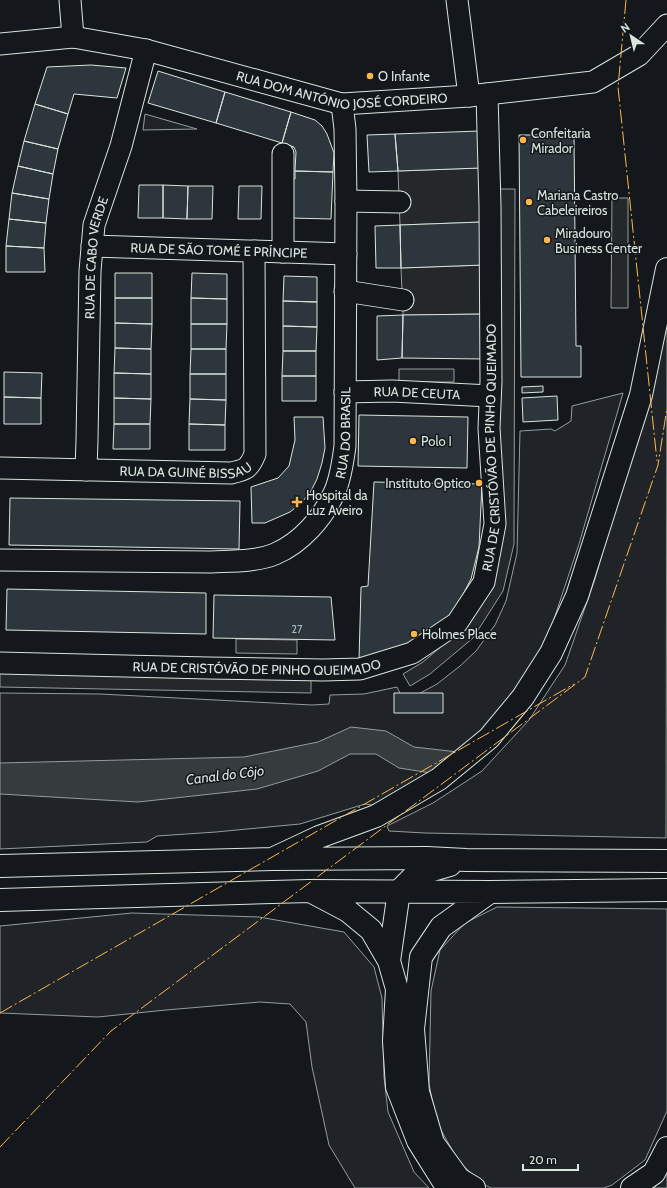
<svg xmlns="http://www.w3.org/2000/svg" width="667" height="1188" viewBox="0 0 667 1188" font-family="Cabin,sans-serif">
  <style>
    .green { fill: #202428; stroke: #939e99 }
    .parking { fill: #24282b; stroke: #939e99 }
    .water { fill: #363b3e; stroke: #939e99 }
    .building { fill: #2c363c; stroke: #d8e6dc }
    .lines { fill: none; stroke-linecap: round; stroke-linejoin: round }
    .minor-casing { stroke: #d8e6dc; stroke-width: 23 }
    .major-casing { stroke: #d8e6dc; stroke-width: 24 }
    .minor { stroke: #14181c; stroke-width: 21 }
    .major { stroke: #14181c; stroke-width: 22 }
    .power { stroke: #ffb74d; stroke-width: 1; stroke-dasharray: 14 3 2 3; stroke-linecap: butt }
    .poi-dot { fill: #ffb74d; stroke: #14181c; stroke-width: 1.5 }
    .labels { text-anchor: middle; stroke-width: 3; stroke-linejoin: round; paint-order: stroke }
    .number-label { font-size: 11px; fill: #adbab4 }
    .poi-label { font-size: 13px; fill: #d8e6dc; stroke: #14181c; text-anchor: start }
    .street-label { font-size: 13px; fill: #d8e6dc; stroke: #14181c }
    .water-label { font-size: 14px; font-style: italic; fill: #d8e6dc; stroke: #14181c }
  </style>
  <rect width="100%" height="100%" fill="#14181c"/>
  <path class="green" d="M145,114L197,129L143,130Z
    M667,326L666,838L425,833L389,831L387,826L433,803L482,771L529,720L565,665L595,579Z
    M623,393L579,544L549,634L535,659L506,702L484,731L448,760L379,806L365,804L300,824L216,832L157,836L147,842L0,849V693L100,694L312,705L329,704L330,695L364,694L397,687L403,699L413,697L437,684L460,666L476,651L495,625L506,601L517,553L520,431L551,429L555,431L571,421L572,406Z
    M497,907L667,909V1111L645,1160L612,1185L604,1188H491L483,1184L459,1162L437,1123L429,1084L431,991L440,950L465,923Z
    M132,913L259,917L344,932L374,967L382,998L384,1077L388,1112L414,1172L429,1188H355L329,1145L312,1067L306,1022L290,1004L260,1002L166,1010L98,1017L0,1013V926Z
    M667,1173V1188H654Z"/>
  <path class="parking" d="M481,168L482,222L400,225L398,171Z
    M500,189H515L514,544L503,591L473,638L430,674L410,686L403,674L423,662L462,629L499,544Z
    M612,198H628V308H611Z
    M484,265L485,314L403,315L401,268Z
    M399,369H454V382H399Z
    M236,639L297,640V654L236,653Z
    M0,673L311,680V693L0,687Z"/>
  <path class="water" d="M351,727L386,731L414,747L458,752L431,773L399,768L376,754H350L318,771L257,789L138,802L0,794V763L244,757L318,742Z"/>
  <path class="building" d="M91,65L126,68L117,98L74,94L68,114L35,104L47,67Z
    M158,71L225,92L216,123L148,103Z
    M225,92L291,112L282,143L216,123Z
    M35,104L68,114L58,149L24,141Z
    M291,112L315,120L322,126L327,134L334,153L333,172L295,171L296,152L294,147L282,143Z
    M480,131L481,168L398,171L395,134Z
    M395,134L398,171L369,172L367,135Z
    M519,135H574L576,346H581V377H521Z
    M24,141L58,149L53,174L18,166Z
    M18,166L53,174L49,199L12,193Z
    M295,171L333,172L331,219L290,218L292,179H295Z
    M139,185H163V218H138Z
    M163,185L188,186L187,219L163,218Z
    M188,186H213L212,219H187Z
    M239,186H262L261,219H238Z
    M12,193L49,199L46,223L9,219Z
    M9,219L46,223L44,248L6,246Z
    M482,222L484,265L401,268L400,225Z
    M400,225L401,268H376L375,226Z
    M6,246L44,248L45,272H6Z
    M115,273H152V298H115Z
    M192,273L227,274V299L191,298Z
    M284,276L317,277V302L283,301Z
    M115,298H152V324L115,323Z
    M191,298L227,299V324H191Z
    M283,301L317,302V327L283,326Z
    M485,314L484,359L402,358L403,315Z
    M403,315L402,358L377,360V316Z
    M115,323L152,324L151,349L115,348Z
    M191,324H227L226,349H191Z
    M283,326L317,327L316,351H283Z
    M115,348L151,349V374L114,373Z
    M191,349H226V374H190Z
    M283,351H316V376H282Z
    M4,372L42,373L41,398L4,397Z
    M114,373L151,374V399L114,398Z
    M190,374H226V400L190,399Z
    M282,376H316V401H282Z
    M543,386V392L522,393V387Z
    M557,396L558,420L523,422L522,398Z
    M4,397L41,398V424H4Z
    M114,398L151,399L150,424H114Z
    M190,399L226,400L225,425L189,424Z
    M359,415L468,417L467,468L358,466Z
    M294,417H323L325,448L322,463L317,479L310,493L301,503L290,512L265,523H252L251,487L278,478L289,466L295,440Z
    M114,424H150V449H113Z
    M189,424L225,425V450H189Z
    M374,482L482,484L479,547L471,579L459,602L444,622L421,638L388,652L359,660L361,587L368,586Z
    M10,498L240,501L239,549L9,545Z
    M7,589L206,593V634L6,630Z
    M214,595L331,597L335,640L213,638Z
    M394,693H443V713H394Z"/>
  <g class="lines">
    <defs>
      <g id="minor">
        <path d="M70,0L73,37"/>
        <path d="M457,0L469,96"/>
        <path id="s1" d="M0,44L73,37L146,50L342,104L469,96L593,82L639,55L667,25"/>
        <path d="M283,154V252"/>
        <path d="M346,201L400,202"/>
        <path id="s2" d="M92,246L346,254"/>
        <path d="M345,291L403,300"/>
        <path id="s3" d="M345,392L392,391L490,396"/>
        <path id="s4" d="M0,468L231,473C245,470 249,469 255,454L254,251"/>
        <path id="s5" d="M86,470L87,440L90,271L94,225L121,146L146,50"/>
        <path id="s6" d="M0,560L211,562C231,561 256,562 275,554C301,543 324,517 335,491C341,477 343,461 345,446L346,201L345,129L342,104"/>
        <path id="s7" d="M0,663L208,668L323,670L360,669L412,653L457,623L484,582L495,524L489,428L491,381L490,206L487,94"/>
      </g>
      <path id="major" d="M272,859L319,837L376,816L439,779L489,738L523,697L551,653L577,596L641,395L667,269
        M0,866L272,859L427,858L466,860L667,861
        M312,892L348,911L371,930L389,961L397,989L394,1041L397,1087L418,1141L445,1184L451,1188
        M0,900L309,891L490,892L667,890
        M389,961L399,891L415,875L450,865
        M474,1188L459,1179L433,1143L418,1092L413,1029L421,957L441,927L490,892
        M632,1188L654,1173L667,1148"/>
    </defs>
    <use href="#minor" class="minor-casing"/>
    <use href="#major" class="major-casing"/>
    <use href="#minor" class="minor"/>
    <use href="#major" class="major"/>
    <path class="power" d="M626,0L618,87L657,461
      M0,1013L574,684
      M0,1147L111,1031L585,677L658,465L667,408"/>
  </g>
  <g class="poi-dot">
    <circle cx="370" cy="76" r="4"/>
    <circle cx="523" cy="140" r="4"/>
    <circle cx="529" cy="202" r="4"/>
    <circle cx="547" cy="240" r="4"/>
    <circle cx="413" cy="441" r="4"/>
    <circle cx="479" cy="483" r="4"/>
    <path d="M295 496h4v4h4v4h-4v4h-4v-4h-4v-4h4z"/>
    <circle cx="414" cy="634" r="4"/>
  </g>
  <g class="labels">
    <g class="number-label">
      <text x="297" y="633">27</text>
    </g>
    <g class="poi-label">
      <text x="378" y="81">O Infante</text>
      <text x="531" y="138">Confeitaria<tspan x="531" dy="15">Mirador</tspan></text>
      <text x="537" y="200">Mariana Castro<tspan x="537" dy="15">Cabeleireiros</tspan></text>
      <text x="555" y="238">Miradouro<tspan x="555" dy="15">Business Center</tspan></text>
      <text x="421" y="446">Polo I</text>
      <text x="471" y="488" text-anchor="end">Instituto Optico</text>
      <text x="306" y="500">Hospital da<tspan x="306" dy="15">Luz Aveiro</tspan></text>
      <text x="422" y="639">Holmes Place</text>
    </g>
    <g class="street-label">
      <text dy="5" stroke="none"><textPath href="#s1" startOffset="349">RUA DOM ANTÓNIO JOSÉ CORDEIRO</textPath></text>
      <text dy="5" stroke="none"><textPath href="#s2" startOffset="127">RUA DE SÃO TOMÉ E PRÍNCIPE</textPath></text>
      <text dy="5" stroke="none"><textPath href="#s5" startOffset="213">RUA DE CABO VERDE</textPath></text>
      <text dy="5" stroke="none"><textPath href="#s3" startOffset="72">RUA DE CEUTA</textPath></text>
      <text dy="5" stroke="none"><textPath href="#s6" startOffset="424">RUA DO BRASIL</textPath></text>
      <text dy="5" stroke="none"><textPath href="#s7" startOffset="653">RUA DE CRISTÓVÃO DE PINHO QUEIMADO</textPath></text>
      <text dy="5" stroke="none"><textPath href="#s4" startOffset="186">RUA DA GUINÉ BISSAU</textPath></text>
      <text dy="5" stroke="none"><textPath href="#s7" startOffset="257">RUA DE CRISTÓVÃO DE PINHO QUEIMADO</textPath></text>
    </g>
    <g class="water-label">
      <text transform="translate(225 775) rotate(-7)" y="5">Canal do Côjo</text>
    </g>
  </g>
  <g transform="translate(631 36) rotate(325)" stroke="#14181c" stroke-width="3" paint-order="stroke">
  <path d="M0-3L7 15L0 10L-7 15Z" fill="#d8e6dc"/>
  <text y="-6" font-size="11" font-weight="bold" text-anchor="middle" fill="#d8e6dc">N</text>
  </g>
  <path d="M523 1164v6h55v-6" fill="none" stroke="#d8e6dc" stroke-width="2"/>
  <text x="529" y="1164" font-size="12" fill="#d8e6dc" stroke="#14181c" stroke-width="3" paint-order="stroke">20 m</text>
</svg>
